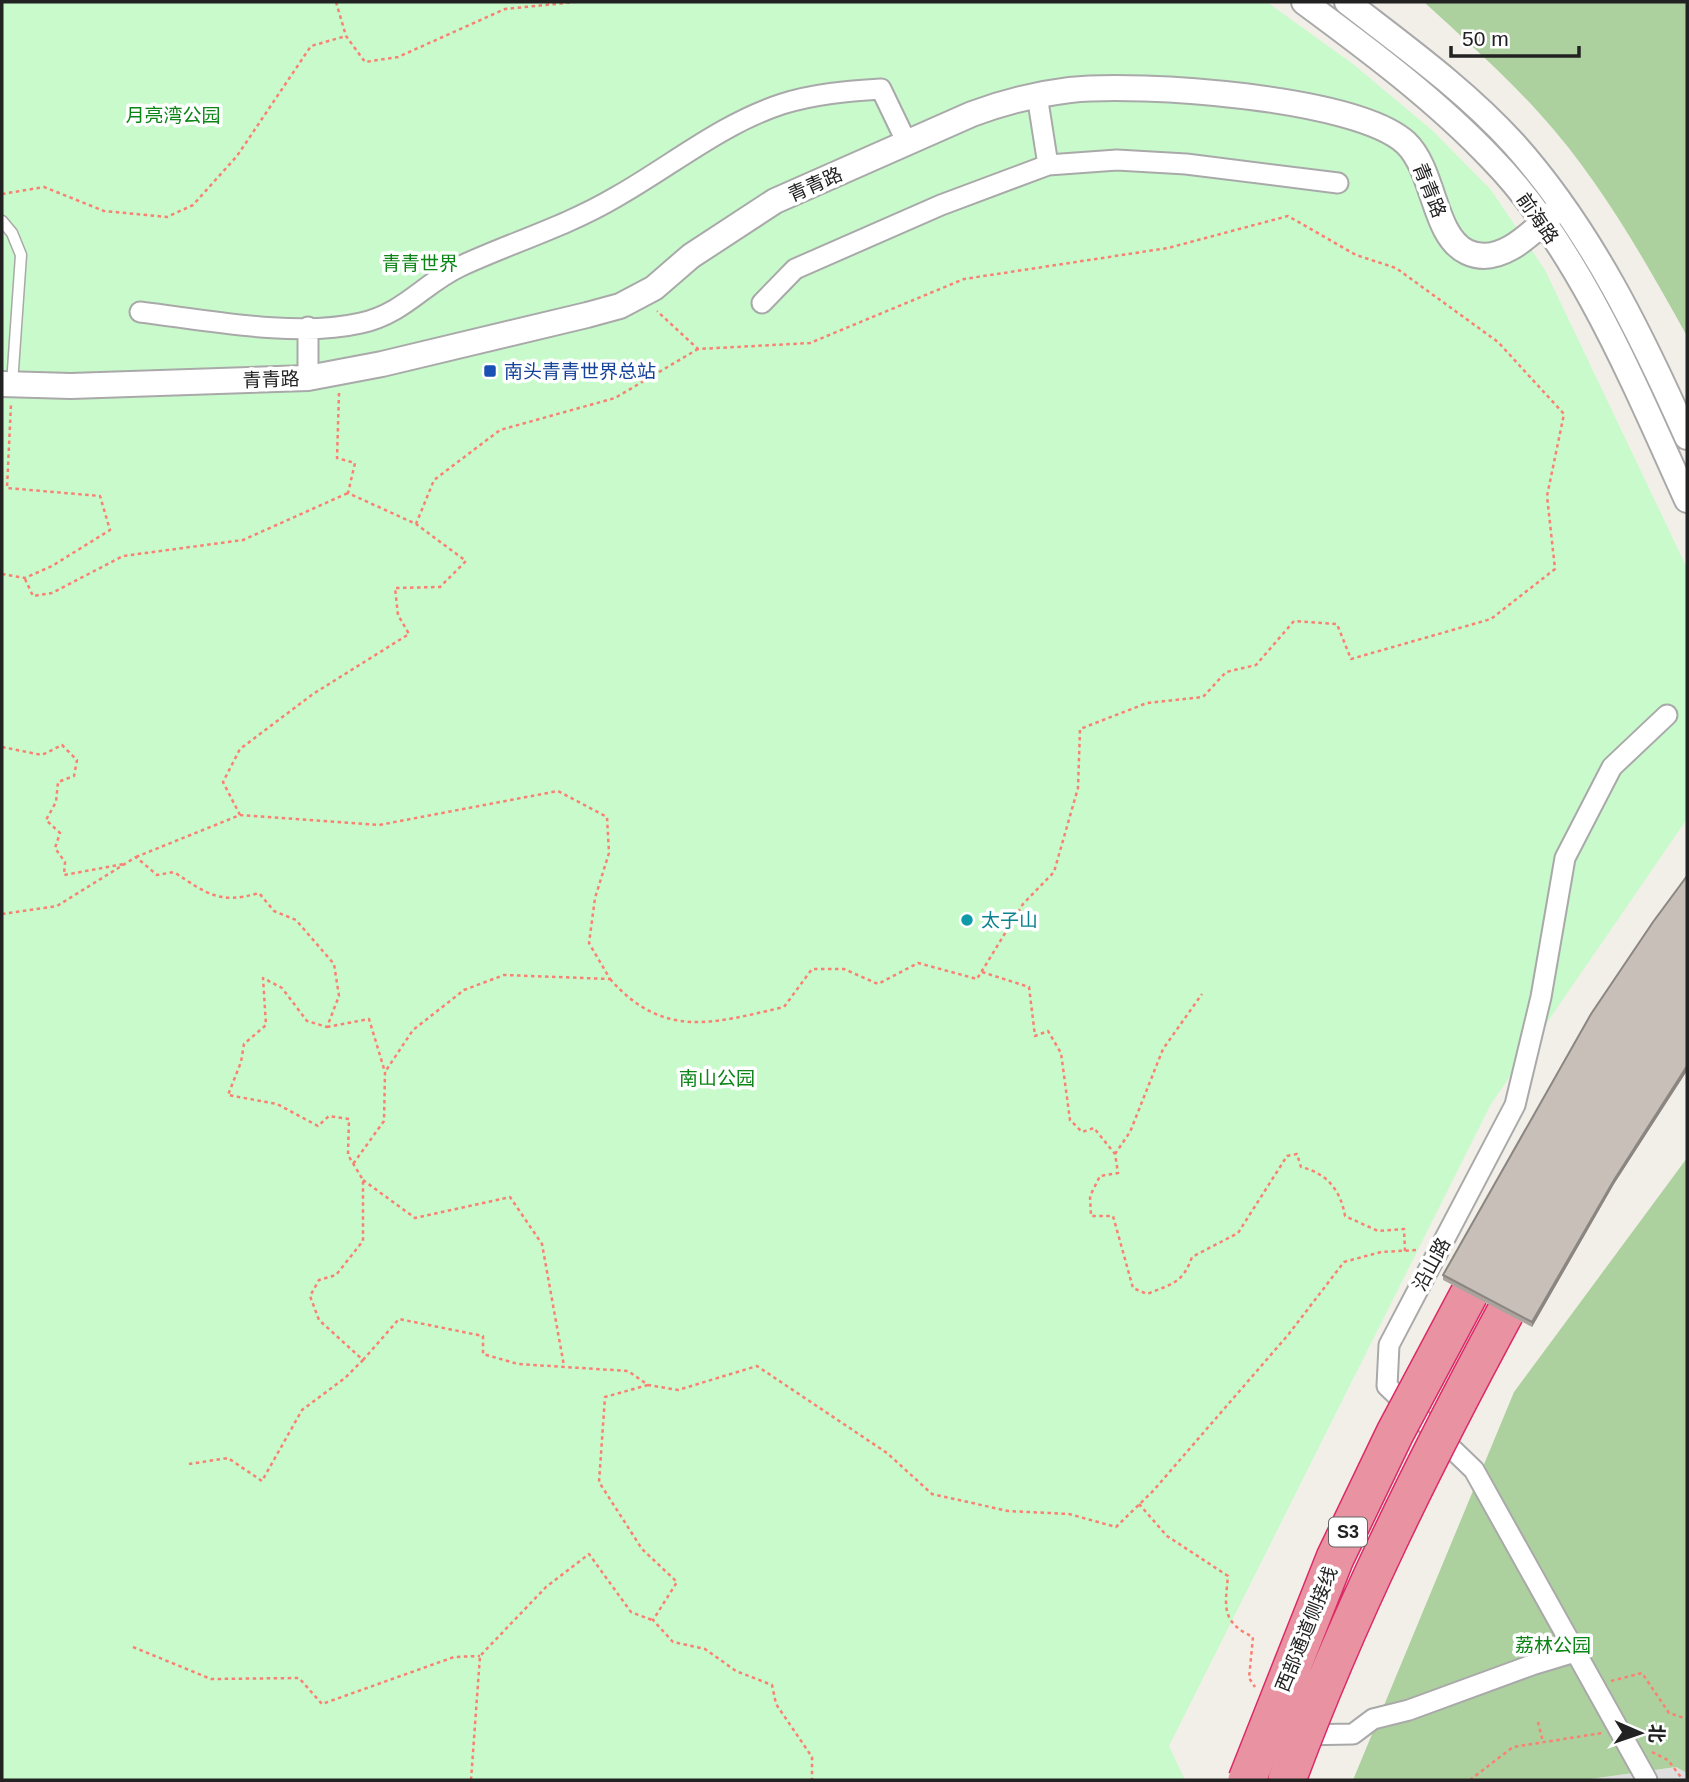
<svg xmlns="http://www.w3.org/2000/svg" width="1689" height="1782" viewBox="0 0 1689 1782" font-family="Helvetica,'Noto Sans SC',sans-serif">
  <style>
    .residential { fill: #e0dfdf }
    .forest { fill: #add19e }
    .park { fill: #c8facc }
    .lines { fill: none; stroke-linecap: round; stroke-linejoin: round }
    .service-casing { stroke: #a9a9a9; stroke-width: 13 }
    .minor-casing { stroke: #a9a9a9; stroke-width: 23 }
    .tertiary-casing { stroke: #a9a9a9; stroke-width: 28 }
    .path { stroke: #fa8072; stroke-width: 2.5; stroke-dasharray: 3.5 3.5; stroke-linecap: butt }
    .service { stroke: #fff; stroke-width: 10 }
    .minor { stroke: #fff; stroke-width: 19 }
    .tertiary { stroke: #fff; stroke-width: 24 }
    .motorway-bridge-casing { stroke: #dc2a67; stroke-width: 40; stroke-linecap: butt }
    .motorway-bridge { stroke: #e892a2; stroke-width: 37 }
    .wall { fill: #aba49e }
    .shaded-wall { fill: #8b8681 }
    .building { fill: #c7bfb8; stroke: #8b8681; stroke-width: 2 }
    .transit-dot { fill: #1a4fb4; stroke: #fff; stroke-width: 2.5 }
    .culture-dot { fill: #0f9aa8; stroke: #fff; stroke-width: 2.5 }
    .labels { text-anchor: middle; stroke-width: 7; stroke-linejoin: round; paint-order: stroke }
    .shield { fill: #fff; stroke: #646464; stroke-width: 2 }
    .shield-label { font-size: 18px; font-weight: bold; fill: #222 }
    .park-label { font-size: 19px; fill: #0c8416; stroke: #fff }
    .street-label { font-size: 19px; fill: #222; stroke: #fff }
    .transit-label { font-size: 19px; fill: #164399; stroke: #fff; text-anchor: start }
    .culture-label { font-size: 19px; fill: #0d838f; stroke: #fff; text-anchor: start }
  </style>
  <rect width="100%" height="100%" fill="#f2efe9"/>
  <path class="residential" d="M1676,1767L1687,1773V1780H1583Z"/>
  <path class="forest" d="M1424,2H1687V336C1644,259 1600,180 1540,114C1504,74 1463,38 1424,2Z
    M1687,1158V1773L1676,1767L1583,1780H1353L1514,1392Z"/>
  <path class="park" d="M2,2H1267L1353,64L1433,131L1491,190L1545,270L1687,568V819L1491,1104L1169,1746L1185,1780H2Z"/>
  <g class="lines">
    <defs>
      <path id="service" d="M2,221L12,233L21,255L12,384"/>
      <path id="minor" d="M1037,95L1048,165
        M762,303L795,269L941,205L1048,165L1117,160L1186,164L1338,183
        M140,312C206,320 296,338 361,323C405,313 424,283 461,266C513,242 567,226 616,197C671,166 721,124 782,104C814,94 847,91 881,89L907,143
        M308,327V378
        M1298,1735L1353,1734L1373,1719L1409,1710L1532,1665L1575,1652
        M1647,1780L1474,1470L1387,1386L1389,1345L1515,1105L1541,997L1565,858L1612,767L1667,715"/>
      <path id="tertiary" d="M1304,2C1369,50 1436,100 1492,159C1579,248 1636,388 1687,500
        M1347,2C1405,47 1465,90 1514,144C1590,229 1641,334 1687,437
        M2,384L71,386L308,378L382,364L587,315L620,306L654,288L691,256L775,201L972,114C1004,102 1037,94 1070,90C1138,82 1357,97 1406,143C1435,171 1433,236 1467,252C1502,269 1537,227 1561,206"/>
    </defs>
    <use href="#service" class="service-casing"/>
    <use href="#minor" class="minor-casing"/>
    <use href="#tertiary" class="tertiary-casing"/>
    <path class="path" d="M336,2L346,36L365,62L398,57L505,9L575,2
      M2,194L44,187L104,211L167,217L193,205L237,156L311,46L346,36
      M339,393L337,458L355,463L348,493L416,524L434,480L500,430L615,398L698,349
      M2,574L25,578L52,566L110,530L100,496L7,488L11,404
      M25,579L33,596L52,593L123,556L243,540L348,493
      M2,747L42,755L62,745L77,760L74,776L58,782L56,802L46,820L60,833L55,848L65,862L64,875L124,864
      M240,815L223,782L240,749L313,694L409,634L398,615L395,588L440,587L466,561L416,524
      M136,857L240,815L379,825L558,791L607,817L609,853L595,898L589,943L610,979L504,975L464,990L413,1030L385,1072
      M2,914L57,906L136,857L157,875L174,872C206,893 219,905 259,893L274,911L296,920L334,964L339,996L327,1027L307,1021L282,988L263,978L266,1025L244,1044L241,1062L228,1095L277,1104L318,1126L329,1116L349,1119L348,1155L363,1180V1241L336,1275L319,1280L310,1296L319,1320L363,1360L345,1378L302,1410L262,1481L228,1458L189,1464
      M982,972L1029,987L1035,1036L1048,1031L1061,1053L1070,1120L1082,1132L1094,1128L1115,1154L1118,1173L1100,1176L1090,1196L1091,1216H1113L1133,1288L1147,1294C1172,1284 1183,1283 1192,1257L1238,1233L1287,1156L1297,1154L1301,1167C1327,1173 1341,1191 1345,1216L1378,1231L1404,1229L1405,1251
      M610,979C664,1040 714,1023 784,1007L812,969H844L878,984L918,963L977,979L1023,904L1054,872L1078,788L1080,729L1147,703L1203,697L1226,672L1256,665L1294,621L1337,624L1351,659L1491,619L1555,569L1547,496L1564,414L1498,342L1396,268L1356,255L1288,216L1168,248L964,279L810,343L698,349L657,311
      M327,1027L369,1019L385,1072L384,1121L353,1164
      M1115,1154L1130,1132L1163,1049L1202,994
      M363,1180L415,1218L510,1197L542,1244L564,1366
      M363,1360L399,1319L483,1336V1354L518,1364L628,1371L648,1385L678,1390L757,1366L887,1453L932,1494L1008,1511L1069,1514L1116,1527L1153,1491L1288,1335L1344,1262L1381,1252L1418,1250
      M648,1385L605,1397L599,1482L642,1549L677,1582L653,1620L673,1642L705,1649L736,1671L772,1685L776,1704L812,1757V1780
      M1139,1504L1167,1536L1228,1576C1225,1607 1221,1622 1253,1637L1249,1678L1255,1687
      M133,1647L211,1679L299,1678L322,1704L454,1657L480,1656
      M1611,1681L1642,1673L1669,1713L1687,1719
      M1538,1722L1543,1742
      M1652,1752L1668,1760L1683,1780
      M471,1780L480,1656L546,1587L589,1554L631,1612L652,1620
      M1470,1780L1513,1747L1602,1733"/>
    <use href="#service" class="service"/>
    <use href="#minor" class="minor"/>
    <use href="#tertiary" class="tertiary"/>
    <defs>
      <path id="motorway-bridge" d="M1247,1780L1335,1558L1395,1433L1469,1294
        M1287,1780C1347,1618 1423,1465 1505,1313"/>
    </defs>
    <use href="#motorway-bridge" class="motorway-bridge-casing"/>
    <use href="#motorway-bridge" class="motorway-bridge"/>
  </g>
  <path class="wall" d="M1683,1076L1614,1184L1532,1327L1443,1280V1275Z"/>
  <path class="shaded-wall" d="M1687,1066V1071L1614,1184L1532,1327V1322L1614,1180Z"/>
  <path class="building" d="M1687,876V1066L1614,1180L1532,1322L1443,1275L1591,1014L1653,922Z"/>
  <rect class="transit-dot" x="483" y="364" width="14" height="14" rx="3.5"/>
  <circle class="culture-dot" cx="967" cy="920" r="7"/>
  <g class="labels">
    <rect class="shield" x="1329" y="1517.5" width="38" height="29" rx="5"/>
    <g class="shield-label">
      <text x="1348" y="1538">S3</text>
    </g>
    <g class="park-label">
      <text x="173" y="122">月亮湾公园</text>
      <text x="420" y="270">青青世界</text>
      <text x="717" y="1085">南山公园</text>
      <text x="1553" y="1652">荔林公园</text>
    </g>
    <g class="street-label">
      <text transform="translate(815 184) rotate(-24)" y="7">青青路</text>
      <text transform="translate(1430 190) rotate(68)" y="7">青青路</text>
      <text transform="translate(1538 218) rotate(55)" y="7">前海路</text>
      <text transform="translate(271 379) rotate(-2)" y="7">青青路</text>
      <text transform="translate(1431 1264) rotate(-62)" y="7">沿山路</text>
      <text transform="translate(1306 1629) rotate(-68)" y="7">西部通道侧接线</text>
    </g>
    <g class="transit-label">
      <text x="504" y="378">南头青青世界总站</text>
    </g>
    <g class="culture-label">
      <text x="981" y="927">太子山</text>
    </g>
  </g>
  <rect width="1689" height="1782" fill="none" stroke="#222222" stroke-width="7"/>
  <g transform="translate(1640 1733) rotate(92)" stroke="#ffffff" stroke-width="5" paint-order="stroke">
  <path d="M0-5L12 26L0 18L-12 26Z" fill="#222222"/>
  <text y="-10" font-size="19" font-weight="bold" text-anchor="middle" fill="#222222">北</text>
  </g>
  <path d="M1451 46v10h128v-10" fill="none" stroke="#222222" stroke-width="3.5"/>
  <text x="1462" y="46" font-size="21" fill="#222222" stroke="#ffffff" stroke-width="5" paint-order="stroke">50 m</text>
</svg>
